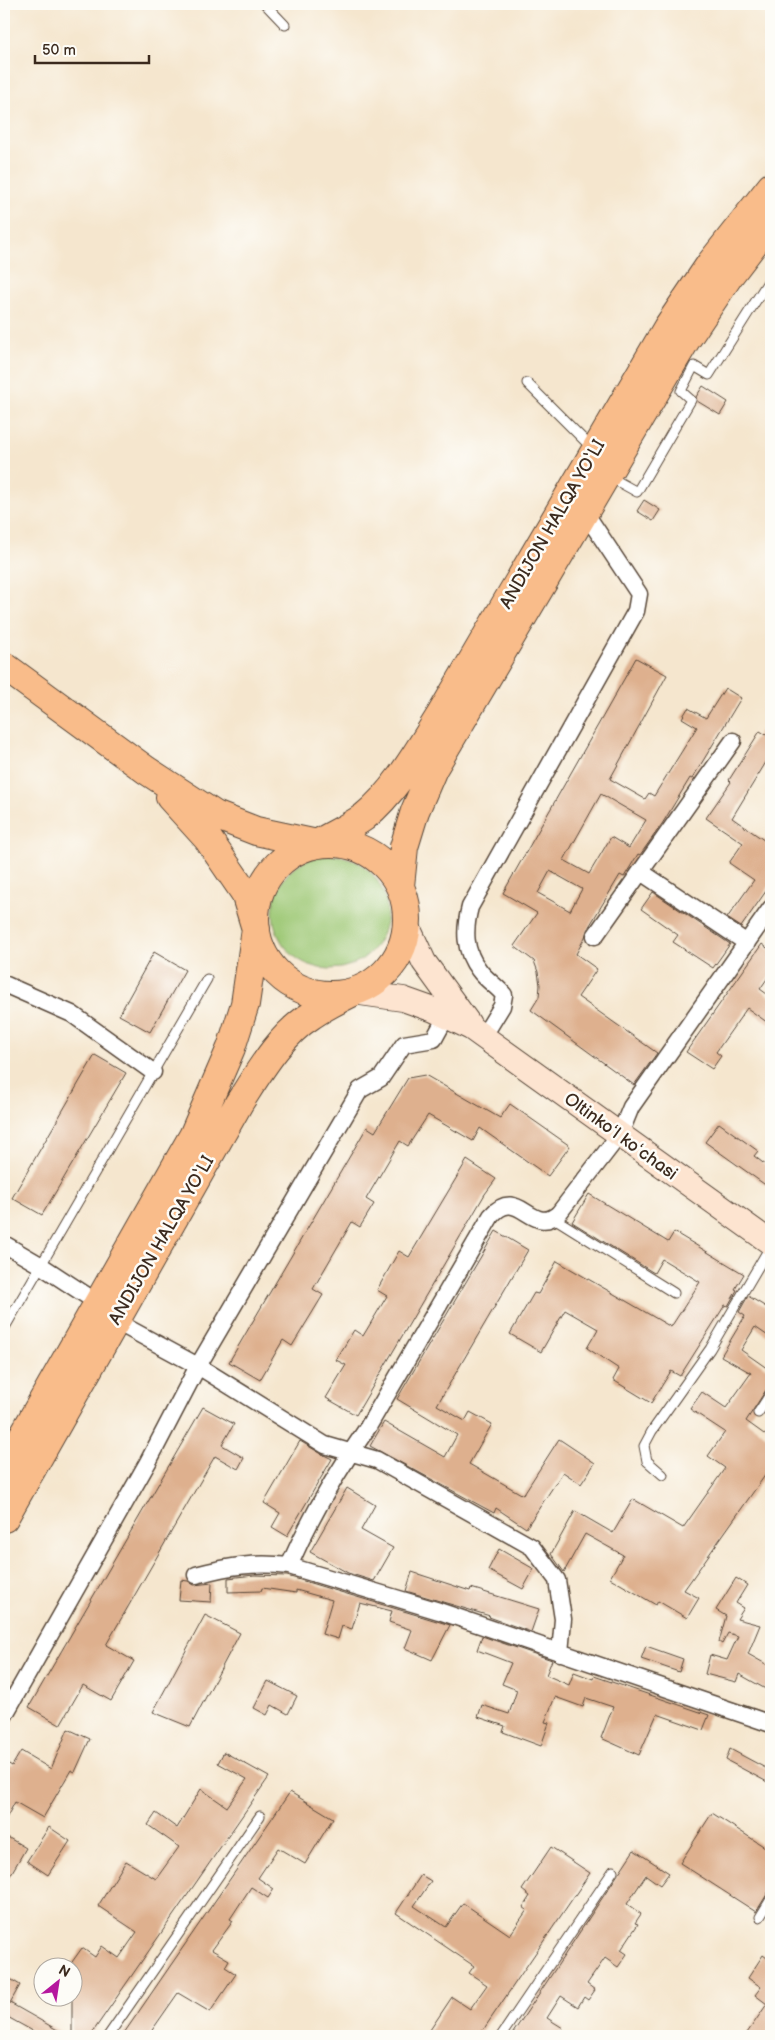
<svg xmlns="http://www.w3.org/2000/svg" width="775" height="2040" viewBox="0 0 775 2040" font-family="'Balsamiq Sans',sans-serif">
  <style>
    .green { fill: #9dc875; stroke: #6c794a }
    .building { fill: #deb08e; fill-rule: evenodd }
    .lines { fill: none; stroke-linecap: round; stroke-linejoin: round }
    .service-casing { stroke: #574638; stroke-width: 11 }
    .minor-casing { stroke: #574638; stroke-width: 19 }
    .secondary-casing { stroke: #574638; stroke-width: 26 }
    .trunk-casing { stroke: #574638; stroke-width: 30 }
    .service { stroke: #fff; stroke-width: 9 }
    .minor { stroke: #fff; stroke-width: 16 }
    .secondary { stroke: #fde4d0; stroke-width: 24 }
    .trunk { stroke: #f9bc8a; stroke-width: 28 }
    .labels { text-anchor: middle; stroke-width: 5; stroke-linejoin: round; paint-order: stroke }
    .street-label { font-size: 18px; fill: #3b2a1e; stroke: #fdfcf7 }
  </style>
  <rect width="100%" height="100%" fill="#fdfcf7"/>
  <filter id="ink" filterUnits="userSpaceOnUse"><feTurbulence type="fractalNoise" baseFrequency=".02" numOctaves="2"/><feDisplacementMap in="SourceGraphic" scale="10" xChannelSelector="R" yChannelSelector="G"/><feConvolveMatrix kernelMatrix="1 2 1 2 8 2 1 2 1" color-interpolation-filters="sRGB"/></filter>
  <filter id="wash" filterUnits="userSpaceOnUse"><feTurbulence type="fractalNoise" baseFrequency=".0096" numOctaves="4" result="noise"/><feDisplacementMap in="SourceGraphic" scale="20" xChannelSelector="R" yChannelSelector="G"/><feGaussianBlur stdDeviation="1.12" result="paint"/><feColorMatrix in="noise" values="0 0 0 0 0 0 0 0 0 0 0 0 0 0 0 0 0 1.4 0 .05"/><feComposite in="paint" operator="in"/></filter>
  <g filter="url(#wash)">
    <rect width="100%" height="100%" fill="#f5e6ce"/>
    <path class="green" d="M273 912a57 57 0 1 1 114 0a57 57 0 1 1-114 0Z"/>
    <g id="blocks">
      <path class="building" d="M703,386L728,402L720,415L697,401L696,397Z
        M644,500L660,510L653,521L637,511Z
        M636,658L667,675L610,779L645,799L649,793L654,796L697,727L682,718L688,708L706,718L725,688L741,698L692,779L690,778L662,824L640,855L638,854L624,877L620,875L587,930L585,937L576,954L597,969L578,997L657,1053L634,1085L531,1010L539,997L540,985L538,972L534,961L514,946L537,913L503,893ZM601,794L646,820L629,848L611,837L589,874L564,860ZM550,871L582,889L570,911L538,893Z
        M760,731L771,738V754L732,818L771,845V884L741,927L727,918L754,880L729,863L743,843L706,818L731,782L729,780Z
        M653,892L730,944L713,968L673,942L678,935L641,909Z
        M762,944L771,951V973L760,989L771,997V1025L747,1008L716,1052L721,1056L712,1069L686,1052Z
        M154,952L185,970L150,1032L119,1015Z
        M95,1055L126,1073L42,1215L12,1198Z
        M425,1075L500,1118L510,1104L570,1146L548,1176L480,1128L473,1141L428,1115L408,1146L400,1141L366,1199L374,1204L360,1227L352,1222L313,1289L323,1295L292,1346L283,1340L260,1380L229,1362L367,1127L375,1132L408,1078Z
        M719,1123L758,1151L754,1156L771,1169V1189L705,1142Z
        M467,1160L496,1179L485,1194L356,1415L326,1398L346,1365L336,1360L354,1330L363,1336L387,1296L377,1290L399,1251L409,1257Z
        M589,1194L668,1242L674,1232L744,1274L735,1289L737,1290L728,1306L725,1305L680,1376L671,1371L651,1403L613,1380L619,1369L587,1348L598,1329L565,1310L541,1352L510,1334L534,1293L538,1294L557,1261L671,1327L700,1282L662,1259L654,1273L572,1222Z
        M496,1231L528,1250L437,1405L465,1421L470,1412L492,1424L469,1464L523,1495L559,1439L595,1463L581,1484L563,1472L526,1528L496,1508L494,1513L370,1446L384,1422L445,1457L457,1435L397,1399Z
        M748,1296L771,1310V1338L755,1327L741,1350L771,1371V1386L766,1390L746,1421L771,1439V1467L684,1590L699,1598L687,1618L658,1601L656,1605L610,1578L623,1555L585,1534L564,1572L551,1554L575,1511L613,1533L633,1499L683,1528L725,1468L708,1456L725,1432L690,1409L702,1392L726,1408L751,1373L721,1356L745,1316L739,1312Z
        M203,1407L234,1424L222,1445L244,1458L238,1469L215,1456L106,1645L134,1661L111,1701L83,1685L60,1725L29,1707Z
        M300,1441L320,1453L332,1459L287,1536L272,1527L280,1513L264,1503Z
        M347,1488L375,1505L361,1530L393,1548L374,1581L348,1573L310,1552Z
        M499,1549L534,1569L523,1589L488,1570Z
        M412,1572L470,1591L471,1588L539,1609L531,1632L489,1617L490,1616L406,1591Z
        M254,1575L287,1576L450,1625L432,1660L405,1648L412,1630L389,1622L392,1611L360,1603L352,1629L342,1626L338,1639L322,1634L332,1600L296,1590V1593L262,1588L261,1591L228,1592V1578Z
        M736,1578L747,1585L736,1603L744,1608L737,1619L760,1625L748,1654L771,1667V1692L739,1674L736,1682L705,1674L710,1655L727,1660L738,1636L728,1633L722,1644L719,1642L726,1616L716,1610Z
        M181,1580L188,1581L194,1585L212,1583L211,1602L179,1600Z
        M205,1615L240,1633L190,1727L153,1712Z
        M482,1636L552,1660L546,1675L569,1685L574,1672L593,1679L594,1676L709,1715L703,1730L657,1714L639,1755L601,1738L613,1707L586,1698L583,1707L555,1697L545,1722L549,1723L541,1746L503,1732L505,1726L478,1717L482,1705L509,1714L517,1690L502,1684L511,1663L477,1650Z
        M646,1646L683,1659L679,1672L641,1659Z
        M268,1681L297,1696L288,1714L272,1705L267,1715L254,1708Z
        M68,1729L90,1739L75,1772L71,1770L43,1818L15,1802L4,1822V1761L12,1766L21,1751L51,1769Z
        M730,1749L771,1771V1784L726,1760Z
        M224,1752L269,1777L90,2036H72V1962L82,1948L95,1957L102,1946L119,1958L137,1932L98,1906L126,1861L156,1879L179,1847L148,1825L156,1813L177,1828L201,1789L227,1807L247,1779L218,1763Z
        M290,1792L333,1818L305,1864L278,1848L258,1878L274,1889L268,1898L251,1887L230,1919L233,1921L212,1950L229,1960L225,1967L236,1974L210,2012L178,1993L148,2036H122Z
        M712,1813L771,1851V1888L756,1912L680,1863Z
        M49,1827L70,1841L48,1875L27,1861Z
        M4,1835L26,1848L4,1886Z
        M551,1847L590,1873L479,2036H426L452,1997L470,2009L487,1985L469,1973L474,1966L396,1913L421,1875L431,1881L414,1906L446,1927L463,1903L510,1935L527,1910L523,1907L530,1896L522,1890Z
        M634,1850L669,1873L660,1885L646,1875L627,1904L641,1914L635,1923L638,1924L621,1950L627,1954L618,1967L605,1958L587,1984L595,1990L588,2000L584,1997L578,2007L561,1996L547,2018L563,2028L558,2036H511Z
        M763,1955L771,1961V2036H745L767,2004L755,1995L761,1987L748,1978Z
        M4,1975L20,1985L10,2003L68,2036H42L4,2015Z"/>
    </g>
  </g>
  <g filter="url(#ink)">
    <use href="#blocks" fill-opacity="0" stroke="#574638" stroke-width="1"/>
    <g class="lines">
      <defs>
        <path id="service" d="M265,4L285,25
          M527,383L593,449
          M608,476L637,492L691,400L681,391L694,366L709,375L771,277
          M554,1218L674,1293
          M4,1329L207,979
          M758,1413L771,1393
          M663,1475L647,1461L644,1446L652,1431L710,1349L771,1245
          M760,1917L771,1899
          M108,2036L260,1816
          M501,2036L613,1871"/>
        <path id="minor" d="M641,872L747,943
          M595,936L733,741
          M4,984L72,1014L153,1072
          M483,1037L502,1006L504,995C497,986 486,980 479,970C464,951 464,930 470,907L636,611L639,594L584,511
          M4,1244L40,1265L98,1303
          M115,1321L198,1366L325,1445L377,1460L532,1547L557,1580L563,1619L560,1653
          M289,1566C310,1518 338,1470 368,1427L491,1216C519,1184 532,1238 559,1213L620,1134L631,1107L771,908
          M196,1575C229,1566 255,1562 289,1566L439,1611L771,1724
          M4,1716L148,1462L198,1366L360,1090L381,1078L404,1044L434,1039L451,1008"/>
        <path id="secondary" d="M407,925L424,962L469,1024
          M353,992L403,999L434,1010L471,1028L771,1243"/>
        <path id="trunk" d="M4,666L146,770L215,815L256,831L317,844C332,835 350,827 364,817C396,791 418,751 440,716L667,328L711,263L771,187
          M255 919a76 76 0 1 1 152 0a76 76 0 1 1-152 0Z
          M400,886L404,847L415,811L433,769L686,340L729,276L771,221
          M4,1469L193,1136L231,1048L245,1004L256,929L245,893L208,839L170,797
          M4,1518L239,1103C259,1072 280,1035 312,1015C325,1006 339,999 353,992"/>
      </defs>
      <use href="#service" class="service-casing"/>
      <use href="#minor" class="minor-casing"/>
      <use href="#secondary" class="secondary-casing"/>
      <use href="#trunk" class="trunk-casing"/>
      <use href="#service" class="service"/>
      <use href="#minor" class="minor"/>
      <use href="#secondary" class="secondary"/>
      <use href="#trunk" class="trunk"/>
    </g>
  </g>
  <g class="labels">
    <g class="street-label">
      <text transform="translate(552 524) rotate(-60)" y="6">ANDIJON HALQA YO‘LI</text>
      <text transform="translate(621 1136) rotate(36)" y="6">Oltinkoʻl koʻchasi</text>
      <text transform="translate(161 1240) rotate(-60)" y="6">ANDIJON HALQA YO‘LI</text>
    </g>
  </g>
  <rect width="775" height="2040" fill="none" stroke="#fdfcf7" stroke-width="20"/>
  <g transform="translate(58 1982) rotate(30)"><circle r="24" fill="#fdfcf7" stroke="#afa8a0"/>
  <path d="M0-4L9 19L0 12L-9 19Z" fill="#b5179e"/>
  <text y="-8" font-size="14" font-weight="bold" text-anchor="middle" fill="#3b2a1e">N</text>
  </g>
  <path d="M35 55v8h114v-8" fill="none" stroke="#3b2a1e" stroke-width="2.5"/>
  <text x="42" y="55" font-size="15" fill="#3b2a1e" stroke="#fdfcf7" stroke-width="4" paint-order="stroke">50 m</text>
</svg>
